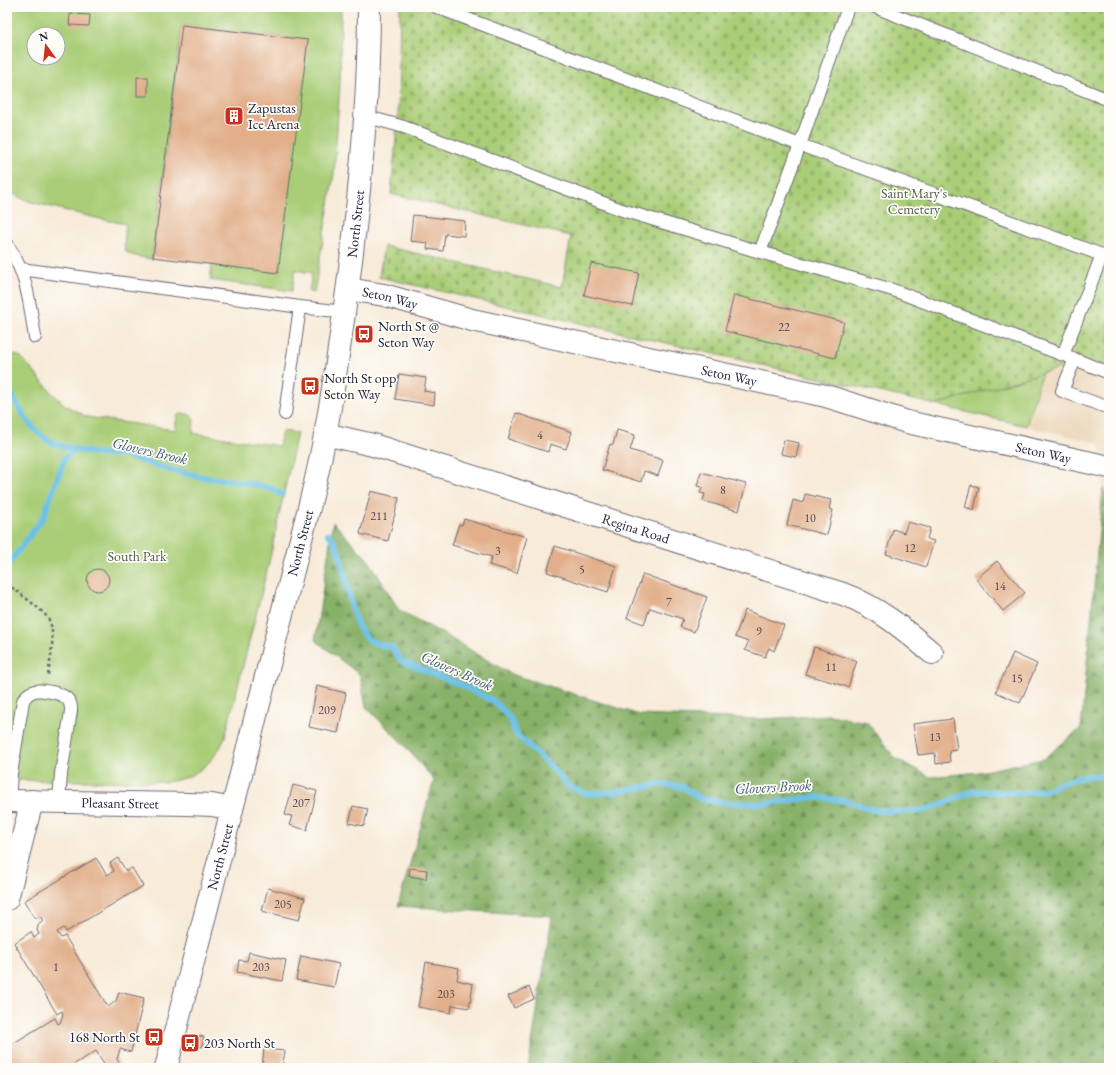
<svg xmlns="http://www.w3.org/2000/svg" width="1116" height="1075" viewBox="0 0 1116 1075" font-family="'EB Garamond',serif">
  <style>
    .built { fill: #ecd7ba }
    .forest { fill: url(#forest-firs); stroke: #546a52 }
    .cemetery { fill: url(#cemetery-stones); stroke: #66785a }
    .green { fill: #aace78; stroke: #66785a; fill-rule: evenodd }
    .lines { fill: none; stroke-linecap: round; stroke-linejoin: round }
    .stream { stroke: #6bc1e7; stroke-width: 6 }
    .building { fill: #e2af8a }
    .lane-casing { stroke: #6d6872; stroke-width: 14 }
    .street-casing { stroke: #6d6872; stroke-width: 24 }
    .secondary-casing { stroke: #6d6872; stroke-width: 24 }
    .path { stroke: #6d6872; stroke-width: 2.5; stroke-dasharray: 3 3; stroke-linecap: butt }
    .lane { stroke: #fff; stroke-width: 12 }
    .street { stroke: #fff; stroke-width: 22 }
    .secondary { stroke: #fff; stroke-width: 22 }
    .labels { text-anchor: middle; stroke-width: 3.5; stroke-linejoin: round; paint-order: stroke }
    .number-label { font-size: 12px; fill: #52454f }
    .poi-label { font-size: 14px; fill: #22223b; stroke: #fdfcf7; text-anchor: start }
    .park-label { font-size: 14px; fill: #525e50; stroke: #fdfcf7 }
    .street-label { font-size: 14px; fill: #22223b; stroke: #fdfcf7 }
    .water-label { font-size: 15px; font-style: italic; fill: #3c5a77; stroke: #fdfcf7 }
  </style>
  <defs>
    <pattern id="forest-firs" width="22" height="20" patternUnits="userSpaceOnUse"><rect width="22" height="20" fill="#87b168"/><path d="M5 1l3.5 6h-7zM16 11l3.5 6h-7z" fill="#6e9057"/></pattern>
    <pattern id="cemetery-stones" width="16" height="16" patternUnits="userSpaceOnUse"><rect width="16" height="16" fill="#aace78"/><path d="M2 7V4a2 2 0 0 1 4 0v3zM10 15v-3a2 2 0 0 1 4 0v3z" fill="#92b169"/></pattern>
  </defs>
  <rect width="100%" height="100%" fill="#fdfcf7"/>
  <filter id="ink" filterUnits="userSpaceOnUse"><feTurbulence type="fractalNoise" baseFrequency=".025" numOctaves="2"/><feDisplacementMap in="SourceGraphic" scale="8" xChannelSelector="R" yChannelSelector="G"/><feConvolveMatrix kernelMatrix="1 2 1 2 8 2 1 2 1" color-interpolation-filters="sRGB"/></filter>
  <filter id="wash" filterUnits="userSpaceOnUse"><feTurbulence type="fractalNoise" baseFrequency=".012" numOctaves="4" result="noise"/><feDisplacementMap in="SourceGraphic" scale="16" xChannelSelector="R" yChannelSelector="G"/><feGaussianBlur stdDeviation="0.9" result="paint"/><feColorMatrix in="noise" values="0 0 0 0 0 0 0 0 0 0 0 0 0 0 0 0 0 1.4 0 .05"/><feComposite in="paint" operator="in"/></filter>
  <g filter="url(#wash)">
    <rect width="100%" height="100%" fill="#f8ebd9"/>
    <path class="built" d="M1063,362L1109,380V764L1103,488L1099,443L936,405L1061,367Z"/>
    <path class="forest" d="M1103,488L1109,506V1068H528L552,916L398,906L434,780L404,745L366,707L360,675L315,640L333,522L370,562L399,610L438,631L511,674L640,715L762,719L830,715L867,722L895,758L930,777L979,772L1043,759L1081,728Z"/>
    <path class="cemetery" d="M400,7H1109V380L1064,362L1062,367L936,405L379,277L384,246L562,287L571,236L391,194L398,118Z"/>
    <path class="green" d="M7,7H341L340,83L334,174L314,293L309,292L312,273L295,270L292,291L210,280L212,264L278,272L307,40L182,25L152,259C120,254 123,254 126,224C102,220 79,214 56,208C39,204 20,201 7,189ZM34,34H58V58H34Z
      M7,354L16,355L21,357L52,393L65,405L87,417L175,430L177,416L178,415C185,413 191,413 194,419L193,433L279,446L282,431L297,433L268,567L225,737C215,763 194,779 166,782L7,780Z
      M1042,373L1026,426L936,405Z"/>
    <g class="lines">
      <path class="stream" d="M7,386C18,407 31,433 53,443C61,446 69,448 77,450
        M328,534C331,537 334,541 335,544C348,567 348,626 368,639C375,644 384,646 392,647L401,661L466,687L495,702L510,718L516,734L553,769L569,787L588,794L614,792L661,784L683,787L701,799L732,803L761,804L815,797L847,801L874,810L899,812L922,811L943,804L956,798L974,791L1022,793L1045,790L1070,780L1087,776H1109
        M7,566L43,518L65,457L77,450L99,454L122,455L171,470L197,476L252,484L269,488L282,494"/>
    </g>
    <g id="blocks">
      <path class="building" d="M70,14L90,15L89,26L69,25Z
        M182,25L308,40L278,273L153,257Z
        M137,77H148V96H137Z
        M413,215L465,221L464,236L445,234L443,251L427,249L428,243L410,241Z
        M591,263L639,273L632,306L584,295Z
        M734,295L844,322L835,358L725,331Z
        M399,374L426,378L424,391L435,393L434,405L395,399Z
        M516,413L572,432L566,449L550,444L548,452L508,439Z
        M617,430L635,435L630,450L663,460L658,476L644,471L641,482L602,470L610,444L613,445Z
        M784,440L799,443L796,457L781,454Z
        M701,472L746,484L739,511L703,501L705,494L700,493L702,487L697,486Z
        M971,485L979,487L974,510L965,507Z
        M371,491L399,498L388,541L360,534Z
        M805,494L831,500L829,509L833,510L827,535L787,525L793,500L803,503Z
        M464,519L527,537L517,573L489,565L492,557L452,545L459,524L462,525Z
        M908,522L930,528L927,539L934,541L926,567L886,554L893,529L904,533Z
        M555,546L616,566L608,592L547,572Z
        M997,561L1025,593L1003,611L976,579Z
        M87 580a11 11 0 1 1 22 0a11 11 0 1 1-22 0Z
        M643,574L707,597L694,632L680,627L683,619L650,608L644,624L627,618Z
        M745,610L784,625L774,651L769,648L765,657L745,650L748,642L735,637Z
        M814,647L857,661L848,687L805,674Z
        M1013,653L1037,664L1020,703L996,692Z
        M317,686L346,693L338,733L309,727Z
        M953,719L957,750L949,751L950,762L936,764L935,753L918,755L913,724Z
        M293,785L317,791L307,830L289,825L292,816L285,815Z
        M353,806L368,809L364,826L349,823Z
        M96,858L107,875L114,871L110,863L118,858L126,871L132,868L143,886L66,932L64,928L57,932L61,938L65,936L108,1007L116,1001L119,992L144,998L131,1052L120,1049L117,1059L122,1068H103L102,1067L105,1065L96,1051L68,1068H7V1047L55,1018L58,1024L60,1023L63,1014L62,1011L57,1014L14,943L31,932L34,938L39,934L37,930L39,923L43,921L40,916L35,919L24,901Z
        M410,868L427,870L426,879L409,876Z
        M268,888L305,898L299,920L262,911Z
        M249,952L286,960L282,981L237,972L239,960L247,961Z
        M301,956L339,964L334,987L296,980Z
        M426,962L459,968L457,980L473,984L469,1008L452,1005L451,1013L418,1007Z
        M529,987L534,999L514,1008L508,996Z
        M199,1036L204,1037L202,1047L197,1046Z
        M264,1049L285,1051L282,1068H262Z"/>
    </g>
  </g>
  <g filter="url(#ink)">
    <use href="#blocks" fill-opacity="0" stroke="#6d6872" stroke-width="1"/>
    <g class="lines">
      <defs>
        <path id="lane" d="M436,7L800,145L848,7
          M875,7L1109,100
          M366,118L379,120L404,127L622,210L760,252L893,290L1063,355L1102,255L800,145L760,252
          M7,244C28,276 29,301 35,337
          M21,269L300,307L345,312
          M1067,356L1109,373
          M1075,359L1062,391L1109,408
          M285,414L300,307
          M9,801L11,774L23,701C25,697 27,694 32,692C38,689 45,691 51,692C62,694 72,698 71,711L61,774L59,801"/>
        <g id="street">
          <path id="s1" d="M348,289L384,295L472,320L826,396L861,407L907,422L1109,467"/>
          <path id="s2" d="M325,434L373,445L843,594C878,607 904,629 932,653"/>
          <path d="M7,899L32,801"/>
        </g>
        <g id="secondary">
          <path id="s3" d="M7,801L188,804L212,805L232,809"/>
          <path id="s4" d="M166,1068L311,500C327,436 336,371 345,306C359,206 369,107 369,7"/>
        </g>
      </defs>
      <use href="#lane" class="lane-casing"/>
      <use href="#street" class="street-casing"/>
      <use href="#secondary" class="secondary-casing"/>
      <path class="path" d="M7,584C16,591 45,611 49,620C56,634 50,660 48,675"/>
      <use href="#lane" class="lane"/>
      <use href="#street" class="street"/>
      <use href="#secondary" class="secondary"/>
    </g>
  </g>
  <defs>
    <symbol id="building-square" viewBox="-11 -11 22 22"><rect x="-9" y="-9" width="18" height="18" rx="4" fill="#c8321e" stroke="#fdfcf7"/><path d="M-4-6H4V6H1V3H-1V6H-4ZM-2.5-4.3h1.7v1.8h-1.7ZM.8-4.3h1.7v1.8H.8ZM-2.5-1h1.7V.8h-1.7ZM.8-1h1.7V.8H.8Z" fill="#fff"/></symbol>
    <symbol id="bus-square" viewBox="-11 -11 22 22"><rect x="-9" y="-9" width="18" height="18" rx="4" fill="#c8321e" stroke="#fdfcf7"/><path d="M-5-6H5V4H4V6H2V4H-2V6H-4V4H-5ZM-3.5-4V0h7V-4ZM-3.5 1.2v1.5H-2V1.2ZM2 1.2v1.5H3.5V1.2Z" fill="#fff"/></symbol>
  </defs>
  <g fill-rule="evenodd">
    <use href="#building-square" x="223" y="105" width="22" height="22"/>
    <use href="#bus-square" x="353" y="323" width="22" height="22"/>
    <use href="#bus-square" x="299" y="375" width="22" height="22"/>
    <use href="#bus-square" x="143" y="1026" width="22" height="22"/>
    <use href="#bus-square" x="179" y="1032" width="22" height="22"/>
  </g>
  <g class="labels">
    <g class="number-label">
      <text x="784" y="331">22</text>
      <text x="540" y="439">4</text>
      <text x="723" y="494">8</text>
      <text x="379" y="520">211</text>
      <text x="810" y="522">10</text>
      <text x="910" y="552">12</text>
      <text x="498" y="555">3</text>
      <text x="582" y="573">5</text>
      <text x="1000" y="590">14</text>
      <text x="669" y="606">7</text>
      <text x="759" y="635">9</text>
      <text x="831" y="671">11</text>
      <text x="1017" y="682">15</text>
      <text x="327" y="714">209</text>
      <text x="935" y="741">13</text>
      <text x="301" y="807">207</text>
      <text x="283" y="908">205</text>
      <text x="56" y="971">1</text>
      <text x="261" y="971">203</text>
      <text x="446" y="998">203</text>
    </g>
    <g class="poi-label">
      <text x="248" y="113">Zapustas<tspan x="248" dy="16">Ice Arena</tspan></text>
      <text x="378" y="331">North St @<tspan x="378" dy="16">Seton Way</tspan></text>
      <text x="324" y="383">North St opp<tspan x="324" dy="16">Seton Way</tspan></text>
      <text x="140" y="1042" text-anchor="end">168 North St</text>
      <text x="204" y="1048">203 North St</text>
    </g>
    <g class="park-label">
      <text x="914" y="198">Saint Mary's<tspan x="914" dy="16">Cemetery</tspan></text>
      <text x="137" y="561">South Park</text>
    </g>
    <g class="street-label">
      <text dy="5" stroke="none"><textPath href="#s4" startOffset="866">North Street</textPath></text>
      <text dy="5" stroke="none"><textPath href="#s1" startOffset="43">Seton Way</textPath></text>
      <text dy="5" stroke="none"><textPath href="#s1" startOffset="391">Seton Way</textPath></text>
      <text dy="5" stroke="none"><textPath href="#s1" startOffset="715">Seton Way</textPath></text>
      <text dy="5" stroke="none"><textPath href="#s2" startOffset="325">Regina Road</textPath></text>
      <text dy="5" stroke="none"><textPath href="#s4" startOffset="542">North Street</textPath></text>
      <text dy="5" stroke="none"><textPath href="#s3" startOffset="113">Pleasant Street</textPath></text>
      <text dy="5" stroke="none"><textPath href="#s4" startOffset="218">North Street</textPath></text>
    </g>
    <g class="water-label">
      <text transform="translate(150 451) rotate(13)" y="5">Glovers Brook</text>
      <text transform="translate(457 671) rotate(24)" y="5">Glovers Brook</text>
      <text transform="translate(773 787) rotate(-3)" y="5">Glovers Brook</text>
    </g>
  </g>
  <rect width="1116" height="1075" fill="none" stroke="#fdfcf7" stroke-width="24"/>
  <g transform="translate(46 46) rotate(345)"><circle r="19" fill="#fdfcf7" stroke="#a5a5ac"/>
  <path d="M0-3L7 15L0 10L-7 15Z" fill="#c8321e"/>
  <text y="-6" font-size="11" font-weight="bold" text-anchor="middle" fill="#22223b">N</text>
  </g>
</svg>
